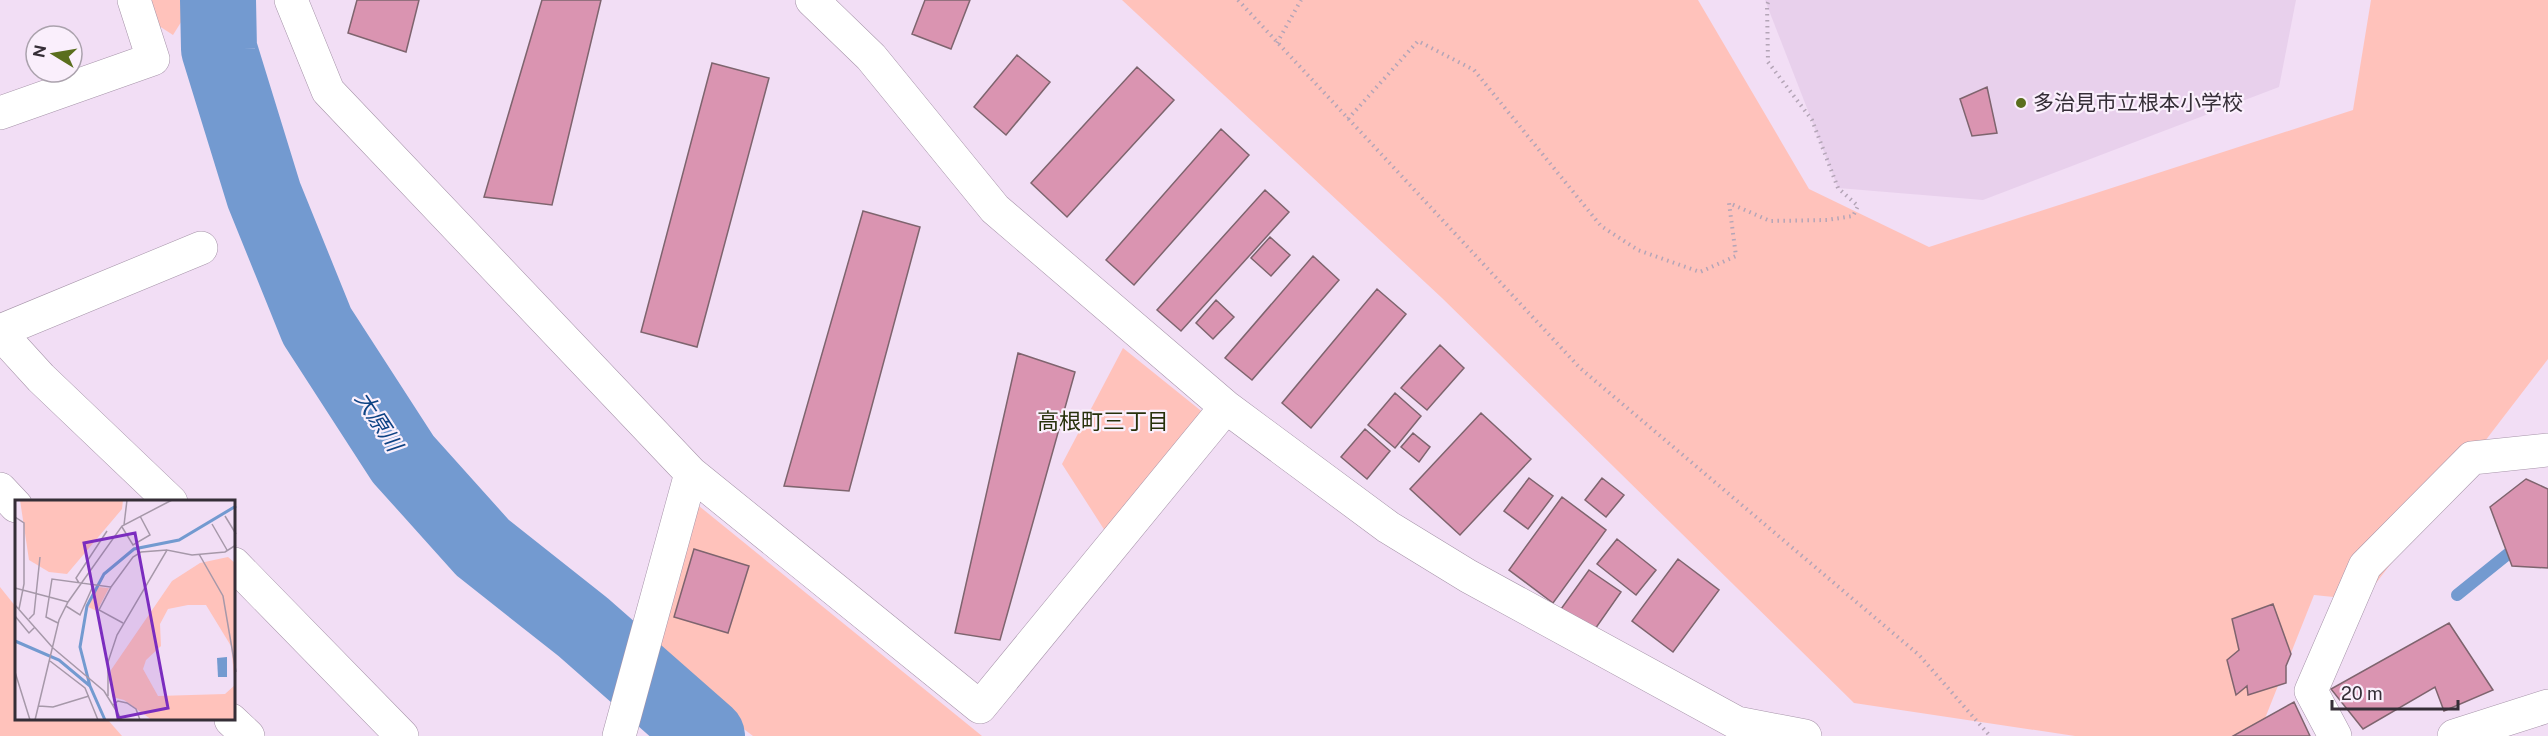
<svg xmlns="http://www.w3.org/2000/svg" width="2548" height="736" viewBox="0 0 2548 736" font-family="'Public Sans','Noto Sans JP',sans-serif">
  <style>
    .built { fill: #e8d0ec }
    .green { fill: #ffc2bb }
    .lines { fill: none; stroke-linecap: round; stroke-linejoin: round }
    .stream { stroke: #739ad0; stroke-width: 12 }
    .river { stroke: #739ad0; stroke-width: 76 }
    .building { fill: #da94b1; stroke: #7e646e; stroke-width: 1.5 }
    .minor-casing { stroke: #a694a9; stroke-width: 34 }
    .major-casing { stroke: #a694a9; stroke-width: 34 }
    .path { stroke: #b4a5b7; stroke-width: 4; stroke-dasharray: 1.5 4.5; stroke-linecap: butt }
    .minor { stroke: #fff; stroke-width: 33 }
    .major { stroke: #fff; stroke-width: 33 }
    .poi-dot { fill: #5a6e1d; stroke: #faeffc; stroke-width: 2 }
    .labels { text-anchor: middle; stroke-width: 4.5; stroke-linejoin: round; paint-order: stroke }
    .poi-label { font-size: 21px; fill: #352e37; stroke: #faeffc; text-anchor: start }
    .water-label { font-size: 22px; font-style: italic; fill: #0e4384; stroke: #faeffc }
    .neighbourhood-label { font-size: 22px; fill: #27310b; stroke: #faeffc }
    .inset-river { fill: none; stroke: #739ad0; stroke-width: 3 }
    .inset-road { fill: none; stroke: #a698a9; stroke-width: 1.5 }
    .view { fill: #7b2cbf; fill-opacity: 0.15; stroke: #7b2cbf; stroke-width: 3 }
    .inset-edge { fill: none; stroke: #352e37; stroke-width: 3 }
  </style>
  <rect width="100%" height="100%" fill="#f2def5"/>
  <path class="built" d="M1765,0H2296L2279,87L1983,200L1838,188Z"/>
  <path class="green" d="M147,0H183V19L173,35L156,24Z
    M1122,0H1698L1809,189L1929,247L2353,110L2371,0H2548V359L2363,600L2314,595L2258,736H2075L1854,703L1442,298Z
    M1123,348L1205,414L1107,534L1062,464Z
    M699,506L982,736H753L654,661Z
    M0,587L16,607V720H108L122,736H0Z"/>
  <g class="lines">
    <path class="stream" d="M2457,595L2519,545"/>
    <path class="river" d="M218,0L219,49L264,195L317,326L403,459L483,548L583,627L707,736"/>
  </g>
  <path class="building" d="M357,0H419L406,52L348,33Z
    M542,0H601L552,205L484,197Z
    M925,0H970L951,49L912,34Z
    M1017,55L1050,82L1006,135L974,107Z
    M712,63L769,78L697,347L641,332Z
    M1137,67L1174,100L1067,217L1031,183Z
    M1987,87L1997,133L1972,136L1960,99Z
    M1221,129L1249,155L1134,285L1106,260Z
    M1265,190L1289,212L1181,331L1157,310Z
    M863,211L920,227L849,491L784,486Z
    M1270,237L1290,255L1271,276L1251,258Z
    M1313,256L1339,280L1252,380L1225,358Z
    M1377,289L1406,314L1311,428L1282,403Z
    M1216,300L1234,317L1213,339L1196,323Z
    M1440,345L1464,368L1427,410L1401,388Z
    M1018,353L1075,372L1000,640L955,633Z
    M1395,393L1421,416L1395,448L1368,425Z
    M1481,413L1531,459L1460,535L1410,489Z
    M1365,429L1390,451L1367,479L1341,457Z
    M1413,433L1430,447L1419,462L1401,447Z
    M1529,478L1553,496L1528,529L1504,511Z
    M1602,478L1624,495L1606,517L1585,500Z
    M2526,479L2548,489V568L2512,566L2490,507Z
    M1562,497L1606,530L1553,603L1509,570Z
    M1617,539L1656,570L1636,595L1597,564Z
    M694,549L749,566L728,633L674,617Z
    M1678,559L1719,590L1673,652L1632,621Z
    M1589,570L1621,592L1593,632L1561,609Z
    M2273,604L2291,654L2286,666V683L2248,695L2247,686L2236,695L2227,660L2239,650L2232,619Z
    M2449,623L2493,690L2444,711L2435,687L2363,729L2331,689Z
    M2294,702L2310,736H2233Z"/>
  <g class="lines">
    <defs>
      <path id="minor" d="M291,0L328,91L691,473
        M812,0L871,57L995,209L1226,407L1388,527L1468,576L1737,723L1805,736
        M0,113L153,59L134,0
        M0,331L201,248
        M0,333L41,378L171,502
        M0,489L16,506
        M234,564L402,736
        M231,720L248,736
        M619,736L691,473L980,707L1226,407
        M2335,736L2311,691L2365,566L2472,458L2548,450"/>
      <path id="major" d="M2454,736L2548,706"/>
    </defs>
    <use href="#minor" class="minor-casing"/>
    <use href="#major" class="major-casing"/>
    <path class="path" d="M1238,0L1580,368L1919,655L1990,736
      M1277,43L1301,0
      M1348,119L1418,41L1474,70L1601,226L1638,250L1700,272L1736,256L1729,203L1770,221L1827,220L1853,216L1858,206L1838,188L1812,120L1768,62L1767,5L1769,0"/>
    <use href="#minor" class="minor"/>
    <use href="#major" class="major"/>
  </g>
  <circle class="poi-dot" cx="2021" cy="103" r="6"/>
  <g class="labels">
    <g class="poi-label">
      <text x="2033" y="110">多治見市立根本小学校</text>
    </g>
    <g class="water-label">
      <text transform="translate(379 421) rotate(57)" y="8">大原川</text>
    </g>
    <g class="neighbourhood-label">
      <text x="1103" y="429">高根町三丁目</text>
    </g>
  </g>
  <g transform="translate(15 500)">
    <rect width="220" height="220" fill="#f2def5"/>
    <path d="M5,0H108L107,9L52,74L34,72L14,60ZM213,57L220,63V220H137L109,200L97,197L96,170L157,81L185,63ZM173,105H191L216,146L220,185L210,194L143,196L128,169L131,160L146,146L145,124L153,109ZM83,87L94,88L82,111L73,107Z" fill="#ffc2bb" fill-rule="evenodd"/>
    <path d="M212,157V177H203L202,158Z" fill="#739ad0"/>
    <path class="inset-river" d="M0,141L44,160L75,186M90,220L75,186L65,147L72,106L89,74L119,49L164,40L221,6"/>
    <path class="inset-road" d="M210,16L221,34M0,17L9,23V84L4,109M197,24L212,50M109,25L112,0M107,27L118,45L135,35L125,16M184,54L208,96L221,172M64,83L61,78L92,31M96,87L118,57L126,52L152,50M0,88L53,102M0,105L38,148L89,191L107,220M51,106L65,115L78,86M0,116L14,133L20,127M14,119L19,114L25,57M43,123L31,117L37,79L96,87L84,110L108,123M35,161L70,188L83,220M0,172L15,220M93,196V162L102,135L152,50L177,55L210,52L221,45M98,205L103,201L112,203L121,209L125,220M24,206L38,207L74,196M20,220L44,120L53,102L107,26L157,0"/>
    <path class="view" d="M120,33L153,208L103,218L69,43Z"/>
    <rect width="220" height="220" class="inset-edge"/>
  </g>
  <g transform="translate(54 54) rotate(281)"><circle r="28" fill="#faeffc" stroke="#aba2ad" stroke-width="1.5"/>
  <path d="M0-4.5L10 22L0 15L-10 22Z" fill="#5a6e1d"/>
  <text y="-9" font-size="16" font-weight="bold" text-anchor="middle" fill="#352e37">N</text>
  </g>
  <path d="M2332 700v9h126v-9" fill="none" stroke="#352e37" stroke-width="3"/>
  <text x="2341" y="700" font-size="18" fill="#352e37" stroke="#faeffc" stroke-width="4.5" paint-order="stroke">20 m</text>
</svg>
